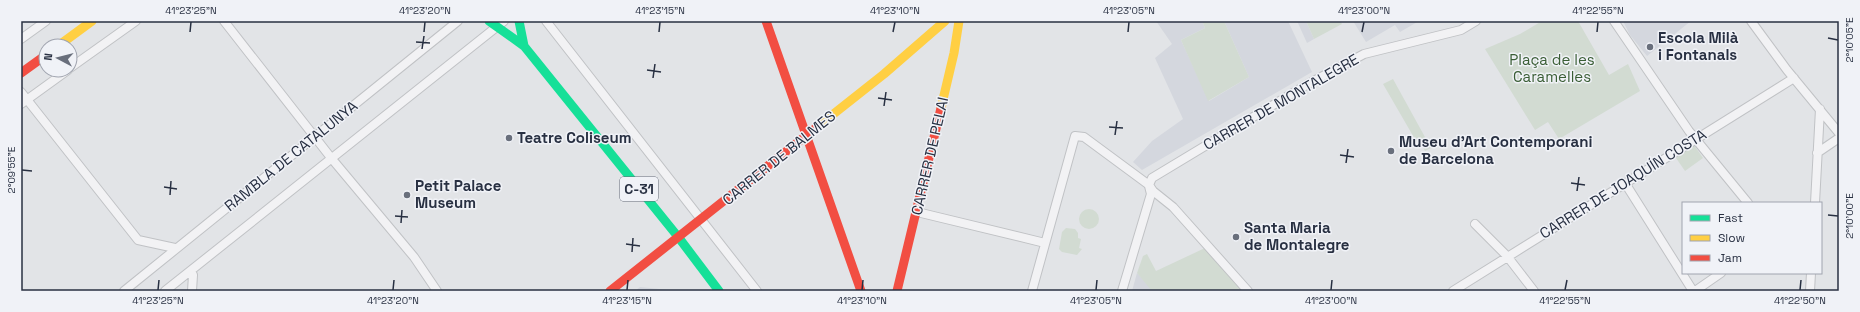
<svg xmlns="http://www.w3.org/2000/svg" width="1860" height="312" viewBox="0 0 1860 312" font-family="'Space Grotesk',sans-serif">
  <style>
    .built { fill: #d4d7de }
    .green { fill: #d2dbd2 }
    .lines { fill: none; stroke-linecap: round; stroke-linejoin: round }
    .street-casing { stroke: #c0c2c5; stroke-width: 10 }
    .street { stroke: #f2f2f4; stroke-width: 8 }
    .fast { stroke: #16e098; stroke-width: 9 }
    .slow { stroke: #ffcf43; stroke-width: 9 }
    .jam { stroke: #f24e42; stroke-width: 9 }
    .ticks { fill: none; stroke: #283042; stroke-width: 1.5 }
    .poi-dot { fill: #696f7c; stroke: #f0f2f7; stroke-width: 1.5 }
    .labels { text-anchor: middle; stroke-width: 3; stroke-linejoin: round; paint-order: stroke }
    .shield { fill: #f0f2f7; stroke: #646a78; stroke-width: 1 }
    .shield-label { font-size: 14px; font-weight: bold; fill: #283042 }
    .poi-label { font-size: 15px; font-weight: bold; fill: #283042; stroke: #f0f2f7; text-anchor: start }
    .park-label { font-size: 15px; fill: #3a5e35; stroke: #f0f2f7 }
    .street-label { font-size: 15px; fill: #283042; stroke: #f0f2f7 }
    .neatline { fill: none; stroke: #283042; stroke-width: 1.5 }
    .ticks-label { font-size: 10px; text-anchor: middle; fill: #283042 }
  </style>
  <rect width="100%" height="100%" fill="#e2e4e7"/>
  <path class="built" d="M1156,21H1202L1205,28L1181,40L1209,101L1249,77L1224,21H1288L1312,72L1142,170L1133,162L1152,141L1183,119L1155,58L1172,44Z
    M1297,21H1306L1314,39L1307,43Z
    M1353,21H1419L1400,32L1395,25L1366,42Z
    M1623,21H1691L1647,56L1630,35Z
    M1137,273L1150,287L1152,291H1132Z
    M640,287L669,290L670,291H635Z"/>
  <path class="green" d="M1202,21H1224L1249,77L1208,101L1181,40L1205,28Z
    M1306,21H1340L1342,24L1314,39Z
    M1542,21H1578L1609,75L1628,64L1640,91L1559,139L1548,122L1535,130L1485,49L1520,34Z
    M1393,79L1431,148L1425,151L1422,145L1416,141L1383,84Z
    M1694,145L1703,158L1685,171L1676,158Z
    M1079 219a10 10 0 1 1 20 0a10 10 0 1 1-20 0Z
    M1066,228L1075,229L1078,233V238L1081,239L1079,248L1082,249L1077,255L1062,252L1059,249L1062,232Z
    M1205,248L1245,291H1152L1137,273L1143,256L1147,254L1156,271Z"/>
  <g class="lines">
    <defs>
      <path id="street" d="M224,21L332,159L414,257L437,291
        M546,21L757,291
        M1614,21L1689,131L1748,203
        M1751,21L1787,70L1839,133
        M21,39L46,21
        M70,68L136,21
        M21,92L138,240L175,248
        M21,104L68,70
        M1817,153L1839,138
        M1625,183L1693,291
        M1149,185L1152,178L1308,84L1364,54L1461,30L1476,21
        M1815,203L1820,109
        M917,212L1045,243
        M1475,224L1507,256L1534,291
        M191,271L193,275L192,291
        M124,291L458,21
        M165,291L504,21
        M1032,291L1075,136L1084,137L1149,185L1153,191L1173,207L1248,291
        M1122,291L1151,194L1149,186
        M1453,291L1794,78
        M1695,291L1721,273
        M1810,291L1811,273"/>
    </defs>
    <use href="#street" class="street-casing"/>
    <use href="#street" class="street"/>
    <path class="fast" d="M489,21L524,46L679,238L719,291
      M519,21L524,46"/>
    <path class="slow" d="M58,46L92,21
      M941,108L954,53L959,21
      M817,127L884,74L945,21"/>
    <path class="jam" d="M766,21L861,291
      M21,73L46,55
      M610,291L817,127
      M897,291L941,108"/>
  </g>
  <path class="ticks" d="M190,32L191,22M424,32L425,22M659,32L660,22M893,32L895,22M1128,32L1129,22M1362,32L1364,22M1597,32L1598,22M1828,38L1838,40M416,42L430,43M422,49L424,36M647,70L661,72M653,78L655,64M878,98L892,100M884,106L886,92M1109,127L1123,128M1115,135L1117,121M1340,155L1354,157M1346,163L1348,149M22,170L32,171M1571,183L1585,185M164,187L177,189M1577,191L1579,177M170,195L171,181M1828,215L1838,216M395,216L408,217M401,223L402,210M626,244L640,246M632,252L633,238M158,290L159,280M393,290L394,280M627,290L628,280M862,290L863,280M1096,290L1097,280M1331,290L1332,280M1565,290L1567,280M1800,290L1801,280"/>
  <g class="poi-dot">
    <circle cx="1650" cy="47" r="4"/>
    <circle cx="509" cy="138" r="4"/>
    <circle cx="1391" cy="151" r="4"/>
    <circle cx="407" cy="195" r="4"/>
    <circle cx="1236" cy="237" r="4"/>
  </g>
  <g class="labels">
    <rect class="shield" x="620" y="177" width="38" height="24" rx="3"/>
    <g class="shield-label">
      <text x="639" y="194">C-31</text>
    </g>
    <g class="poi-label">
      <text x="1658" y="43">Escola Milà<tspan x="1658" dy="17">i Fontanals</tspan></text>
      <text x="517" y="143">Teatre Coliseum</text>
      <text x="1399" y="147">Museu d'Art Contemporani<tspan x="1399" dy="17">de Barcelona</tspan></text>
      <text x="415" y="191">Petit Palace<tspan x="415" dy="17">Museum</tspan></text>
      <text x="1244" y="233">Santa Maria<tspan x="1244" dy="17">de Montalegre</tspan></text>
    </g>
    <g class="park-label">
      <text x="1552" y="65">Plaça de les<tspan x="1552" dy="17">Caramelles</tspan></text>
    </g>
    <g class="street-label">
      <text transform="translate(1281 102) rotate(-30)" y="5">CARRER DE MONTALEGRE</text>
      <text transform="translate(291 156) rotate(-39)" y="5">RAMBLA DE CATALUNYA</text>
      <text transform="translate(930 156) rotate(-77)" y="5">CARRER DE PELAI</text>
      <text transform="translate(779 158) rotate(-39)" y="5">CARRER DE BALMES</text>
      <text transform="translate(1623 184) rotate(-32)" y="5">CARRER DE JOAQUÍN COSTA</text>
    </g>
  </g>
  <rect width="1860" height="312" fill="none" stroke="#f0f2f7" stroke-width="44"/>
  <rect x="1682" y="202" width="140" height="72" fill="#f0f2f7" stroke="#a0a4af"/>
  <rect x="1690" y="215" width="20" height="6" fill="#16e098" stroke="#a0a4af"/>
  <text x="1718" y="222" font-size="12" fill="#283042">Fast</text>
  <rect x="1690" y="235" width="20" height="6" fill="#ffcf43" stroke="#a0a4af"/>
  <text x="1718" y="242" font-size="12" fill="#283042">Slow</text>
  <rect x="1690" y="255" width="20" height="6" fill="#f24e42" stroke="#a0a4af"/>
  <text x="1718" y="262" font-size="12" fill="#283042">Jam</text>
  <g transform="translate(58 58) rotate(277)"><circle r="19" fill="#f0f2f7" stroke="#a0a4af"/>
  <path d="M0-3L7 15L0 10L-7 15Z" fill="#696f7c"/>
  <text y="-6" font-size="11" font-weight="bold" text-anchor="middle" fill="#283042">N</text>
  </g>
  <rect x="22" y="22" width="1816" height="268" class="neatline"/>
  <g class="ticks-label">
    <text x="191" y="14">41°23'25"N</text>
    <text x="425" y="14">41°23'20"N</text>
    <text x="660" y="14">41°23'15"N</text>
    <text x="895" y="14">41°23'10"N</text>
    <text x="1129" y="14">41°23'05"N</text>
    <text x="1364" y="14">41°23'00"N</text>
    <text x="1598" y="14">41°22'55"N</text>
    <text transform="translate(1849 40) rotate(-90)" y="4">2°10'05"E</text>
    <text transform="translate(11 170) rotate(-90)" y="4">2°09'55"E</text>
    <text transform="translate(1849 216) rotate(-90)" y="4">2°10'00"E</text>
    <text x="158" y="304">41°23'25"N</text>
    <text x="393" y="304">41°23'20"N</text>
    <text x="627" y="304">41°23'15"N</text>
    <text x="862" y="304">41°23'10"N</text>
    <text x="1096" y="304">41°23'05"N</text>
    <text x="1331" y="304">41°23'00"N</text>
    <text x="1565" y="304">41°22'55"N</text>
    <text x="1800" y="304">41°22'50"N</text>
  </g>
</svg>
